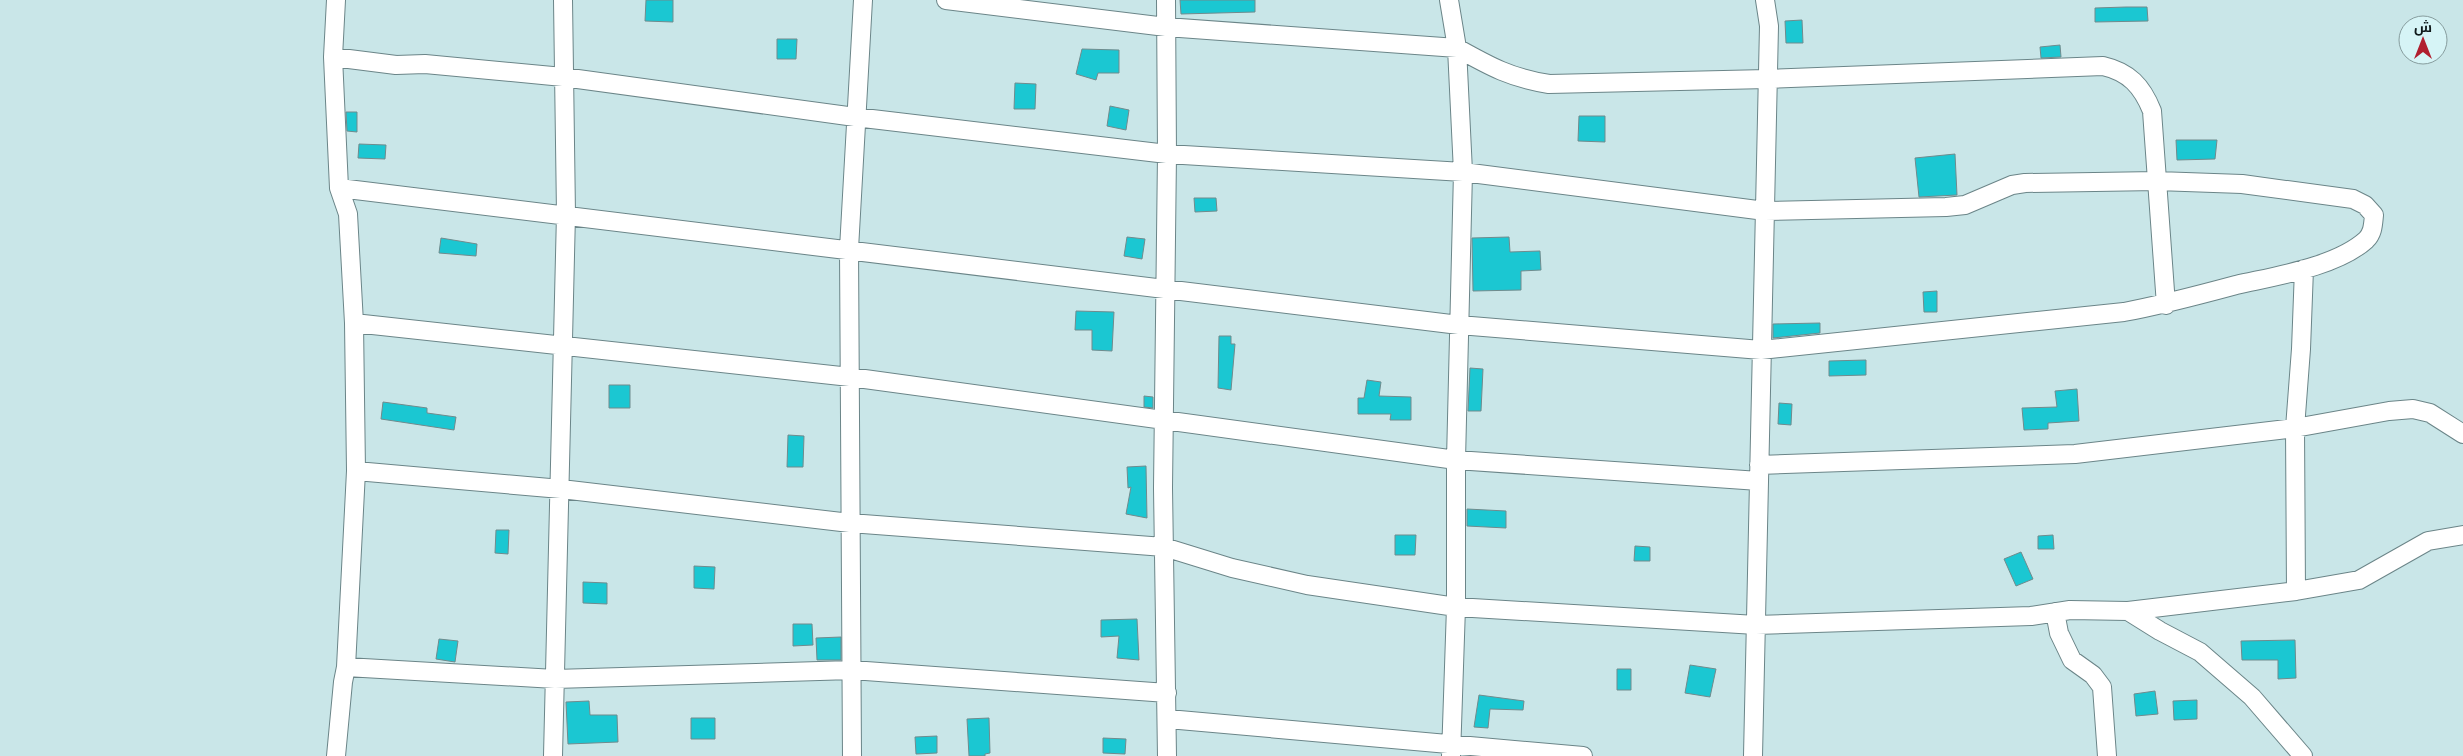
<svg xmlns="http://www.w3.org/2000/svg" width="2463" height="756" viewBox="0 0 2463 756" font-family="'Space Grotesk',Cairo,sans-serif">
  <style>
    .building { fill: #1bc7d2; stroke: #708b8d }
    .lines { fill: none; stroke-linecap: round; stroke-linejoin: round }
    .street-casing { stroke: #6b8588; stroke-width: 20 }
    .street { stroke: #fff; stroke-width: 18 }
  </style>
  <rect width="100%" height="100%" fill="#c9e6e8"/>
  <path class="building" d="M646,0H673V22L645,21Z
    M1180,0H1255V12L1181,14Z
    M2126,7H2147L2148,21L2095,22V8Z
    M1802,20L1803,43H1786L1785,21Z
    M777,39H797L796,59H777Z
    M2060,45L2061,57L2041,58L2040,47Z
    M1082,49L1119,50V73H1098L1096,80L1076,74Z
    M1015,83L1036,84L1035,109H1014Z
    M1110,106L1129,110L1126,130L1107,126Z
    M346,112H357V132L347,131Z
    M1579,116H1605V142L1578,141Z
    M2176,140H2217L2215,159L2177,160Z
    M359,144L386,145L385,159L358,158Z
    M1955,154L1957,195L1919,197L1915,158Z
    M1194,198H1216L1217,211L1195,212Z
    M1127,237L1145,239L1142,259L1124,256Z
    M1509,237L1510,252L1540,251L1541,270L1521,271V290L1473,291L1472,238Z
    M441,238L477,244L476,256L439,253Z
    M1937,291V312H1924L1923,292Z
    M1076,311L1114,312L1112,351L1092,350V330H1075Z
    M1820,323V333L1773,338V324Z
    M1219,336H1231V344H1235L1231,390L1218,388Z
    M1866,360V375L1829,376V361Z
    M1470,368L1483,369L1481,411H1468Z
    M1367,380L1381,382L1379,396L1411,397V420H1390L1391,414H1358V398H1364Z
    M609,385H630V408H609Z
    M2077,389L2079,421L2048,423V429L2024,430L2022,408L2057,407L2055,391Z
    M1144,396L1153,397V408L1144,407Z
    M383,402L427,408V413L456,417L454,430L381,419Z
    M1779,403L1792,404L1791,425L1778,424Z
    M788,435L804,436L803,467H787Z
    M1146,466L1147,518L1126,514L1131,487L1128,488L1127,467Z
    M1467,509L1506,511V528L1467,526Z
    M496,530H509L508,554L495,553Z
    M1395,535H1416L1415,555H1395Z
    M2053,535L2054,549H2038V536Z
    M1635,546L1650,547V561H1634Z
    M2021,552L2033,579L2016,586L2004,559Z
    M694,566L715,567L714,589L694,588Z
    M583,582L607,583V604L583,603Z
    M1137,619L1139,660L1117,658L1119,636L1101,637V620Z
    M793,624H812L813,645L793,646Z
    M841,637V660H817L816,638Z
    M439,639L458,641L455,662L436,659Z
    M2295,640L2296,678L2278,679V660H2242L2241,641Z
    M1690,665L1716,669L1710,697L1685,693Z
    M1617,669H1631V690H1617Z
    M2155,691L2158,714L2136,716L2134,694Z
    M1479,695L1524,701L1523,710L1490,709L1488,728L1474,727Z
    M2197,700V719L2174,720L2173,701Z
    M589,701L590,715H617L618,742L568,744L566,702Z
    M691,718H715V739H691Z
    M989,718L990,753L985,754V756H969L967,719Z
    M937,736V753L916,754L915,737Z
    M1103,738L1126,739L1125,754L1103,753Z"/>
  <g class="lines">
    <defs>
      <path id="street" d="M336,0L333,57L396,65L425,64L563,77L855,117L1167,154L1463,172L1765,211L1946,207L1965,205L2012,185L2025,183L2157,181L2242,184L2353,199L2365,205L2374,215C2373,225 2373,233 2366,240C2336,267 2275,276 2236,285C2199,295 2162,305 2124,312L1761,350L1459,325L339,188
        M946,0L1166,27L1457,48L1463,172L1456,460V607L1451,756
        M1166,0L1167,154L1163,488L1167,756
        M1449,0L1457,48C1491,67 1511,78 1549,84L1767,79L2103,66C2129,72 2142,86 2152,111L2166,305
        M333,57L339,188L348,214L354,323L356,471L346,667L343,682L336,756
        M354,323L850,377L1456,460L1759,481
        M1759,465L2075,454L2295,428L2389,411L2413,409L2430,413L2463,434
        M356,471L561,489L850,523L1164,547L1232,568L1307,585L1456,607L1756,625L2031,616L2070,610L2128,611L2296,591L2295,428L2301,349L2304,269
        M2296,591L2359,580L2428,541L2463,535
        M2128,611L2160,631L2200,652L2252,697L2303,756
        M2055,612L2059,633L2072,660L2093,675L2102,687L2107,756
        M346,667L555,679L852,670L1167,693
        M1168,719L1583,756
        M553,756L566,214L563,0
        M852,756L849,249L863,0
        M1753,756L1769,26L1765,0"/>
    </defs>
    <use href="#street" class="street-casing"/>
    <use href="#street" class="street"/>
  </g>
  <g transform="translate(2423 40)"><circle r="24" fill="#d6f4f6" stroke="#879d9e"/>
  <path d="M0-4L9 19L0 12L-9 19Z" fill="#b11f2f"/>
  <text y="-8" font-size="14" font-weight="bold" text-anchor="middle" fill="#101a1b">ش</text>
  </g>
</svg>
